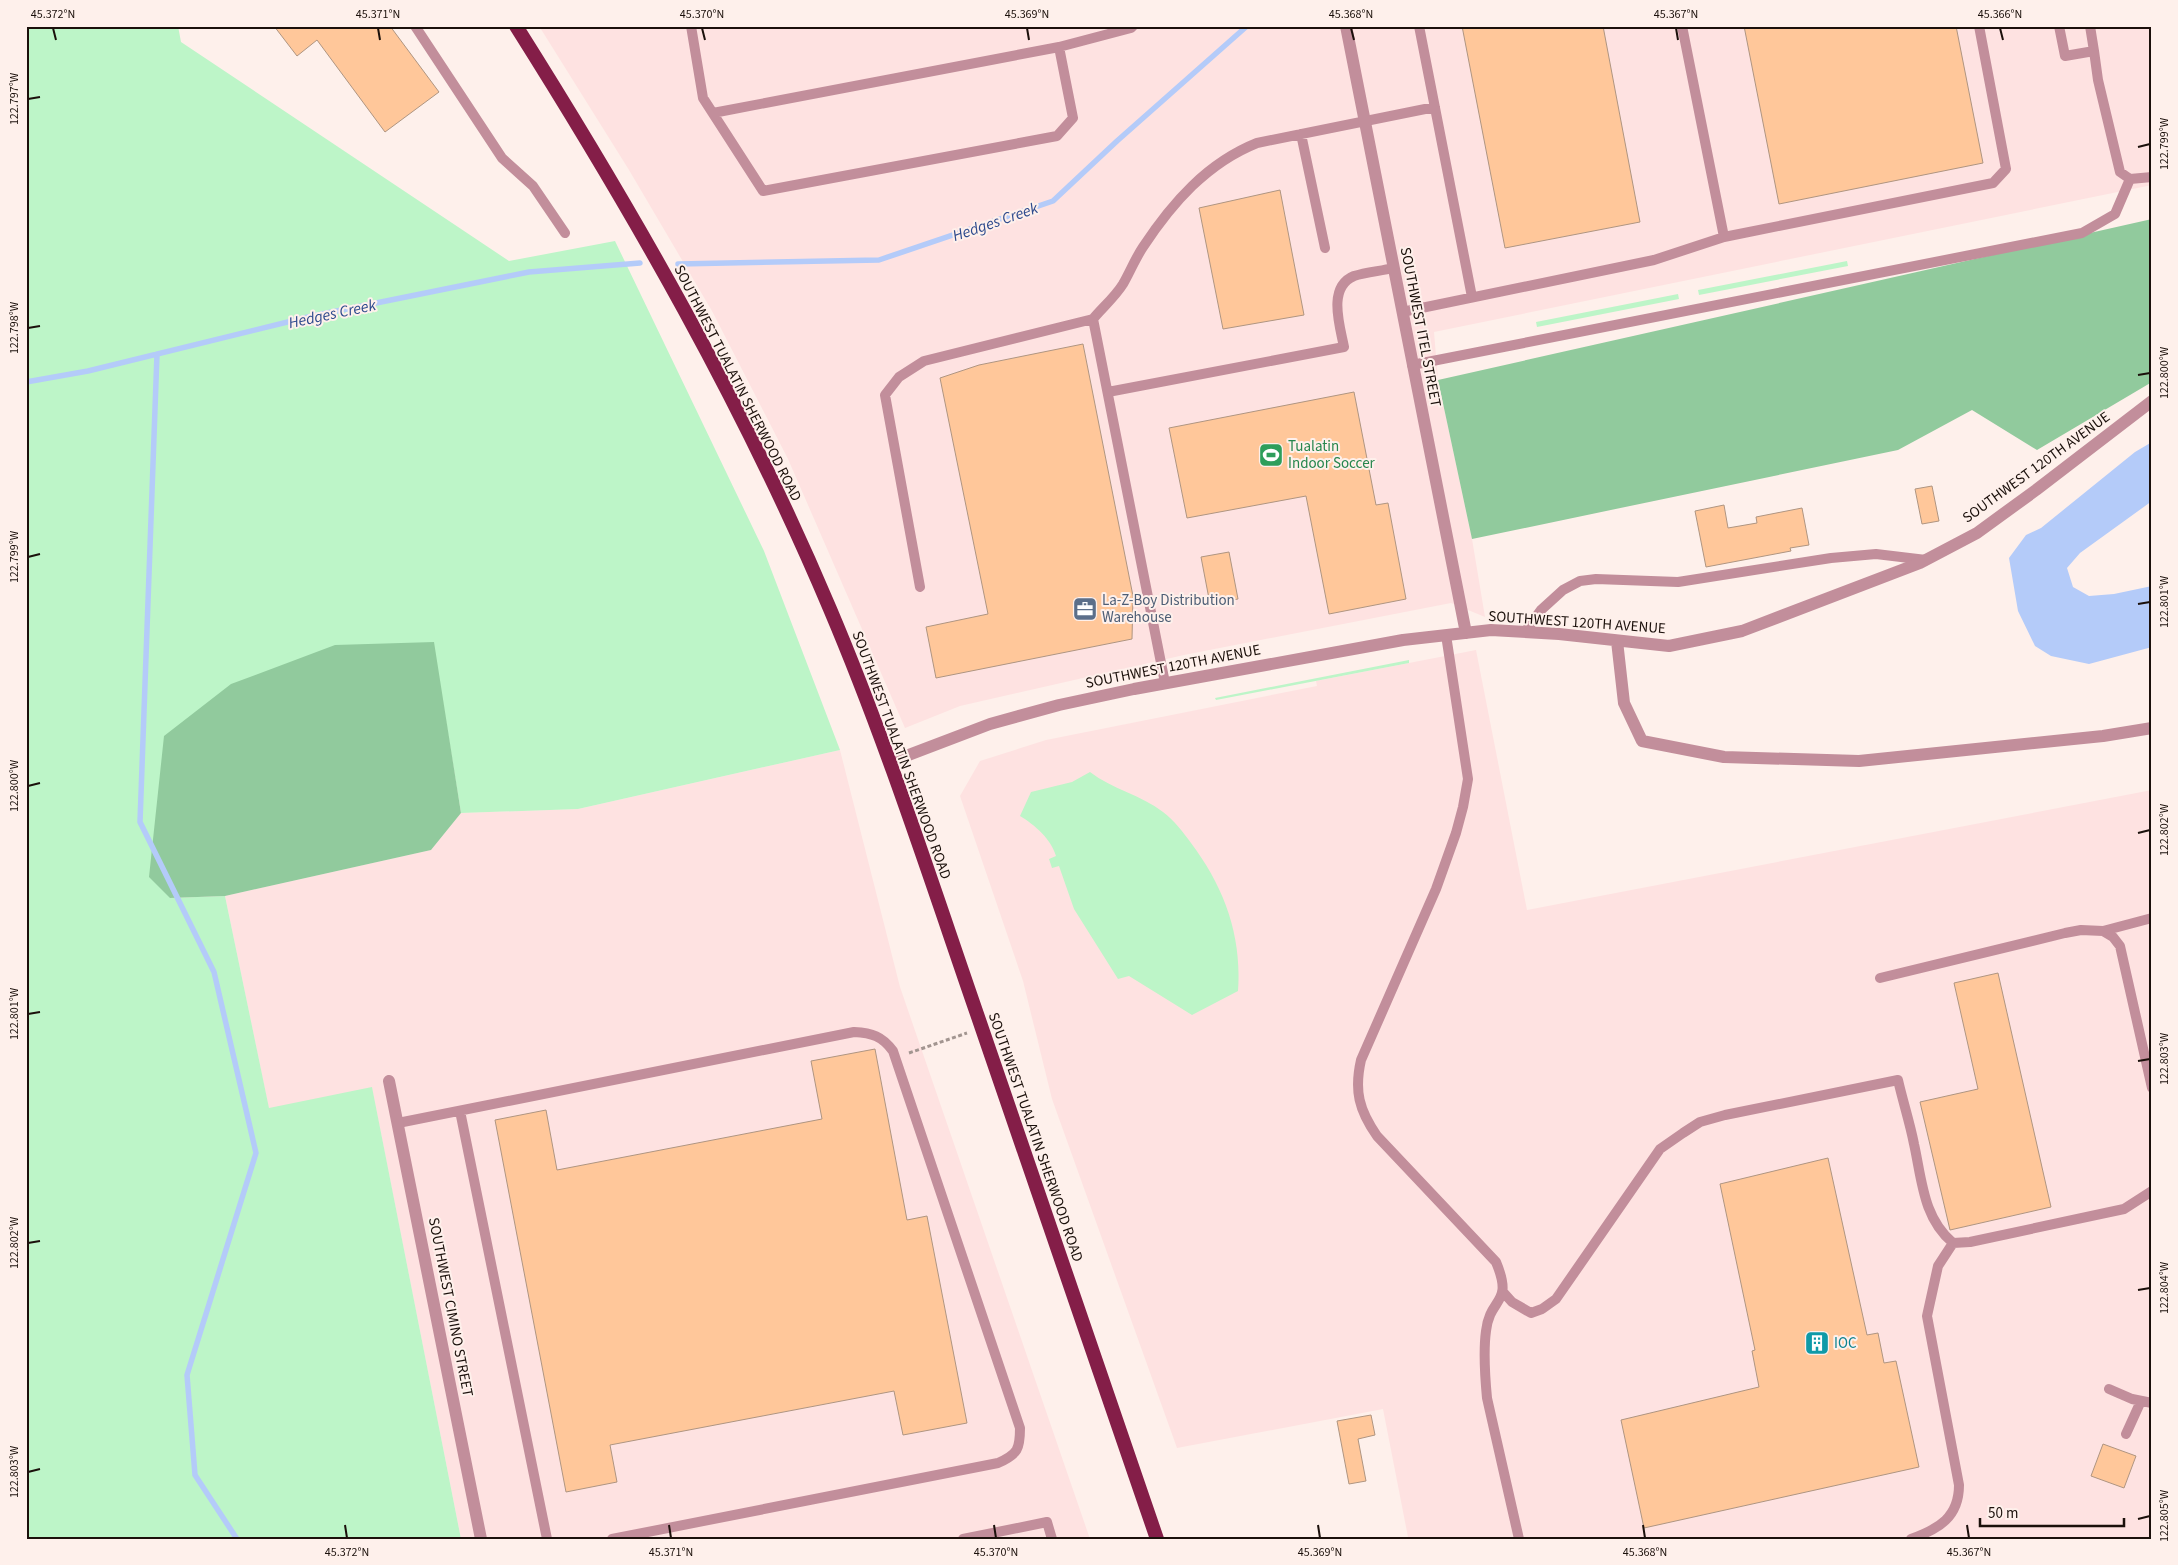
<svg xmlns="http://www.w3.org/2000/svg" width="2178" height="1565" viewBox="0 0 2178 1565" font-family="'Source Sans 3',sans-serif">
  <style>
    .industrial { fill: #fee2e1 }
    .green { fill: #bdf5c8 }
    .forest { fill: #91ca9d }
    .water { fill: #b4cbf9 }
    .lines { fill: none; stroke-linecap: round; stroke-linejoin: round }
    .stream { stroke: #b4cbf9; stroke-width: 5.5 }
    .building { fill: #ffc79a; stroke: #af9581 }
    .path { stroke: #a29590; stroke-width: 3; stroke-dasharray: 4 2.5; stroke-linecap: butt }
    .service { stroke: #c28e9b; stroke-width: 10 }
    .minor { stroke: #c28e9b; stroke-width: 12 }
    .trunk { stroke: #841e48; stroke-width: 14 }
    .ticks { fill: none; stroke: #1b100b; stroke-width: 2 }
    .labels { text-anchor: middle; stroke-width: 4; stroke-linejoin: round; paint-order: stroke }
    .street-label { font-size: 15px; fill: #1b100b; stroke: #fef0eb }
    .leisure-label { font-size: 15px; fill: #27864d; stroke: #fef0eb; text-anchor: start }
    .service-label { font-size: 15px; fill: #4e5e75; stroke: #fef0eb; text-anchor: start }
    .culture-label { font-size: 15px; fill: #0d838f; stroke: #fef0eb; text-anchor: start }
    .water-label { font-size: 16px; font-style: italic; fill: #2d4a8d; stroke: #fef0eb }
    .neatline { fill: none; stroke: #1b100b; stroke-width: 2 }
    .ticks-label { font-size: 12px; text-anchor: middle; fill: #1b100b }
  </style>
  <rect width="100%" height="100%" fill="#fef0eb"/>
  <path class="industrial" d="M539,26H2152V185L1434,332L1438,380L1472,539L1485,617L1451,603L1184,655L960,706L905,728L788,459L712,311L629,170Z
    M1476,650L1527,910L2152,790V1539H1403L1408,1537L1383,1409L1177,1448L1052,1099L1023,981L960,796L980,761L1046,740L1317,686L1316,681Z
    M840,750L900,987L1090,1539H461L372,1088L269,1109L225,896L431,850L461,813L578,809Z"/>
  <path class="green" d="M26,26H178L181,42L509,261L615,241L764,551L840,750L578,809L461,813L433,642L170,898L225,896L269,1108L372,1087L461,1539H26Z
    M1847,261L1848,266L1699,295L1698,290Z
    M1678,294L1679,299L1537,327L1536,322Z
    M1409,660V663L1216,700L1215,698Z
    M1090,772C1112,789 1141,795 1163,812C1174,820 1183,832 1191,843C1224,887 1242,935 1238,991L1192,1015L1129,976L1118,979L1074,909L1059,866L1052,868L1049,859L1056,856C1051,839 1035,825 1020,816L1031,792L1072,782Z"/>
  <path class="forest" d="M2152,219V382L2037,450L1972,410L1898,450L1472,539L1438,380Z
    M434,642L461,813L431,850L225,896L170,898L149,877L164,736L231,684L335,645Z"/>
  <path class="water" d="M2152,442V501L2080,553L2067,568L2073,587L2089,596L2114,594L2152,586V647L2089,664L2051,656L2035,646L2018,611L2009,558L2026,535L2041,528L2135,452Z"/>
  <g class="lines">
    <path class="stream" d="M678,264L879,260L1053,201L1117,141L1247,26
      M157,354L140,822L214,972L256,1153L187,1375L195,1475L237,1539
      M26,382L88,371L312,316L529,272L640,263"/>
  </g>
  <path class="building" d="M274,26H390L439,92L385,132L317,40L297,56Z
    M1462,26H1603L1640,222L1505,248Z
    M1744,26H1956L1983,163L1779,204Z
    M1280,190L1304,315L1223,329L1199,208Z
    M1083,344L1133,596L1132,639L936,678L926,627L988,614L940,378L979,365Z
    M1354,392L1376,505L1388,503L1406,599L1329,614L1306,496L1187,518L1169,428Z
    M1932,486L1939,521L1922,524L1915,489Z
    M1724,505L1728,528L1757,523L1756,517L1802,508L1809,545L1790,548L1791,551L1706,567L1695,511Z
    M1229,552L1238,599L1210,604L1201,557Z
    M1998,973L2051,1207L1950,1230L1920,1102L1978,1089L1954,983Z
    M875,1049L907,1220L927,1216L967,1423L903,1435L894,1391L610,1445L617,1482L566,1492L495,1120L546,1110L557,1170L822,1119L811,1061Z
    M1828,1158L1867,1335L1878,1333L1884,1363L1896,1361L1919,1467L1644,1528L1621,1420L1759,1387L1752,1351L1755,1350L1720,1184Z
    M1371,1415L1375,1435L1358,1439L1366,1481L1349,1484L1337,1421Z
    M2103,1444L2136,1456L2124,1488L2091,1476Z"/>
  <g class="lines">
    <path class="path" d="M909,1053L967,1033"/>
    <path class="service" d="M415,26L502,158L533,186L565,233
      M691,26L703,98L763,191L1057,136L1073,118L1059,47L1131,28L1133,26
      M1419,26L1472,297
      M2059,26L2065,56L2094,51L2098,80L2120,172L2130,179L2152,177
      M2090,26L2094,51
      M713,113L1059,47
      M1301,134L1325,248
      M1724,237L1993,183L2006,169L1979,26
      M1402,312L1654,260L1724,237L1682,26
      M1412,365L2082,233L2115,214L2130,179
      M1108,392L1344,347C1340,326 1327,287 1354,276C1366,272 1381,271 1393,268
      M920,587L885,395L899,377L924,361L1093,319
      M1525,632L1541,610L1563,590L1580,581L1596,579L1678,582L1831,558L1876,554L1926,560
      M1446,635L1468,779L1463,807L1456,833L1436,889L1361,1060C1354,1091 1359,1110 1377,1136L1496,1262C1514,1305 1490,1296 1486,1331C1483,1353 1485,1377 1487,1398L1519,1539
      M1165,683L1093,319C1102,308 1115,297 1123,284C1130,272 1135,259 1143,247C1172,203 1207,163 1257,143L1435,107
      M2103,931L2113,937L2120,946L2152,1088
      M1880,978L2065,933L2081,930L2103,931L2152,918
      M460,1111L547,1539
      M398,1123L854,1032C872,1033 882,1036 893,1051L1020,1428C1020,1449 1018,1454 998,1463L612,1539
      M1503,1292L1512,1302L1531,1313L1542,1309L1556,1299L1660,1149L1683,1133L1700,1122L1725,1115L1898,1080C1903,1102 1910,1123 1914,1144C1922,1180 1923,1218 1953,1243L1970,1242L2124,1209L2152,1191
      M2109,1389L2132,1399L2152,1403
      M2126,1434L2141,1401
      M963,1539L1047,1522L1052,1539
      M1911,1539C1939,1529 1959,1517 1959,1485L1927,1316L1938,1266L1953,1243"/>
    <path class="minor" d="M1346,26L1466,633
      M1617,641L1624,703L1642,741L1724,757L1859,761L2103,736L2152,728
      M890,762L990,724L1059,705L1134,689L1403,640L1491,630L1559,634L1669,646L1742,631L1920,563L1977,533L2036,490L2152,401
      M389,1081L481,1539"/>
    <path class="trunk" d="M516,26C634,213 744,405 830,609C886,741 930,878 977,1014C1037,1189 1097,1364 1157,1539"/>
  </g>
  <path class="ticks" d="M53,28L56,40M378,28L380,40M702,28L705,40M1027,28L1029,40M1351,28L1354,40M1676,28L1678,40M2000,28L2003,40M28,99L40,97M2138,147L2150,144M28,328L40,326M2138,375L2150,373M28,557L40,554M2138,604L2150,602M28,786L40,783M2138,833L2150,830M28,1014L40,1012M2138,1061L2150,1059M28,1243L40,1241M2138,1290L2150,1288M28,1472L40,1469M2138,1519L2150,1516M345,1525L347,1538M669,1525L671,1538M994,1525L996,1538M1318,1525L1320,1538M1643,1525L1645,1538M1967,1525L1969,1538"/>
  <defs>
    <symbol id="stadium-square" viewBox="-11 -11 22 22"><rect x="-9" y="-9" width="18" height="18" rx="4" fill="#2e9e5b" stroke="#fef0eb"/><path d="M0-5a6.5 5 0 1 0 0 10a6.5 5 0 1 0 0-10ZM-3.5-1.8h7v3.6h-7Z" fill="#fff"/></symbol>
    <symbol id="office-square" viewBox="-11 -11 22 22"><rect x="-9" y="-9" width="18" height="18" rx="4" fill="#5c6f8a" stroke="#fef0eb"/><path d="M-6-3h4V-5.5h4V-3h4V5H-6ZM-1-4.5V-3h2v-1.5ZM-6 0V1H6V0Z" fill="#fff"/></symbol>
    <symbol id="building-square" viewBox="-11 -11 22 22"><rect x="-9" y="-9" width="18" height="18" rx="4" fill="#0f9aa8" stroke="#fef0eb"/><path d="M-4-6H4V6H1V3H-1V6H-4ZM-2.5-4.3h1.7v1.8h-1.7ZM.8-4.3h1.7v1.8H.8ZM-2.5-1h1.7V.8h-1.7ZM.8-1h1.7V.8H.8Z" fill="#fff"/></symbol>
  </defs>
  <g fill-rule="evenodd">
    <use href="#stadium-square" x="1257" y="441" width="28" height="28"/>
    <use href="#office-square" x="1071" y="595" width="28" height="28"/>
    <use href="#building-square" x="1803" y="1329" width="28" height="28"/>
  </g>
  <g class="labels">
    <g class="street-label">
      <text transform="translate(1421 327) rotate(79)" y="5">SOUTHWEST ITEL STREET</text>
      <text transform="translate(738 383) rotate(63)" y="5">SOUTHWEST TUALATIN SHERWOOD ROAD</text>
      <text transform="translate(2036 467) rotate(-36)" y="5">SOUTHWEST 120TH AVENUE</text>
      <text transform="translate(1577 622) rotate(4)" y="5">SOUTHWEST 120TH AVENUE</text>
      <text transform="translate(1173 666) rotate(-11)" y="5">SOUTHWEST 120TH AVENUE</text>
      <text transform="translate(902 755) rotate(70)" y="5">SOUTHWEST TUALATIN SHERWOOD ROAD</text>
      <text transform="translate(1036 1137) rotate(71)" y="5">SOUTHWEST TUALATIN SHERWOOD ROAD</text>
      <text transform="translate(451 1307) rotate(79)" y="5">SOUTHWEST CIMINO STREET</text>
    </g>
    <g class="leisure-label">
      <text x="1288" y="451">Tualatin<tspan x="1288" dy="17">Indoor Soccer</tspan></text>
    </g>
    <g class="service-label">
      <text x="1102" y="605">La-Z-Boy Distribution<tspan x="1102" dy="17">Warehouse</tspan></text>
    </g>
    <g class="culture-label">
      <text x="1834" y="1348">IOC</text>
    </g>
    <g class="water-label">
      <text transform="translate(995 221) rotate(-19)" y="6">Hedges Creek</text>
      <text transform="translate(332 313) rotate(-12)" y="6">Hedges Creek</text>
    </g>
  </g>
  <rect width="2178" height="1565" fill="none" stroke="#fef0eb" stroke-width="55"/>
  <path d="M1980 1518v8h144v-8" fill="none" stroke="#1b100b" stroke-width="2.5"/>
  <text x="1988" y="1518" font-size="15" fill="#1b100b" stroke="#fef0eb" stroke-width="4" paint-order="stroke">50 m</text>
  <rect x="28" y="28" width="2122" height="1510" class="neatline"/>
  <g class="ticks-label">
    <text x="53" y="18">45.372°N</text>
    <text x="378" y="18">45.371°N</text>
    <text x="702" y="18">45.370°N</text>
    <text x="1027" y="18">45.369°N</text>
    <text x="1351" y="18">45.368°N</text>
    <text x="1676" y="18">45.367°N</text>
    <text x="2000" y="18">45.366°N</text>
    <text transform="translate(14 99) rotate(-90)" y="4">122.797°W</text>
    <text transform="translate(2164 144) rotate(-90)" y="4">122.799°W</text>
    <text transform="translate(14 328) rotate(-90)" y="4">122.798°W</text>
    <text transform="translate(2164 373) rotate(-90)" y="4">122.800°W</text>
    <text transform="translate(14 557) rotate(-90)" y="4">122.799°W</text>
    <text transform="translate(2164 602) rotate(-90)" y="4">122.801°W</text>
    <text transform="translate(14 786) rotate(-90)" y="4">122.800°W</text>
    <text transform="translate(2164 830) rotate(-90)" y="4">122.802°W</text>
    <text transform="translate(14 1014) rotate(-90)" y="4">122.801°W</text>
    <text transform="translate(2164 1059) rotate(-90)" y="4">122.803°W</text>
    <text transform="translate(14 1243) rotate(-90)" y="4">122.802°W</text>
    <text transform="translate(2164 1288) rotate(-90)" y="4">122.804°W</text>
    <text transform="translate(14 1472) rotate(-90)" y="4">122.803°W</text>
    <text transform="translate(2164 1516) rotate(-90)" y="4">122.805°W</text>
    <text x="347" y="1556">45.372°N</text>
    <text x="671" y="1556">45.371°N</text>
    <text x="996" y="1556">45.370°N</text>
    <text x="1320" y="1556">45.369°N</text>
    <text x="1645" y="1556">45.368°N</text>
    <text x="1969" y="1556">45.367°N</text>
  </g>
</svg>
